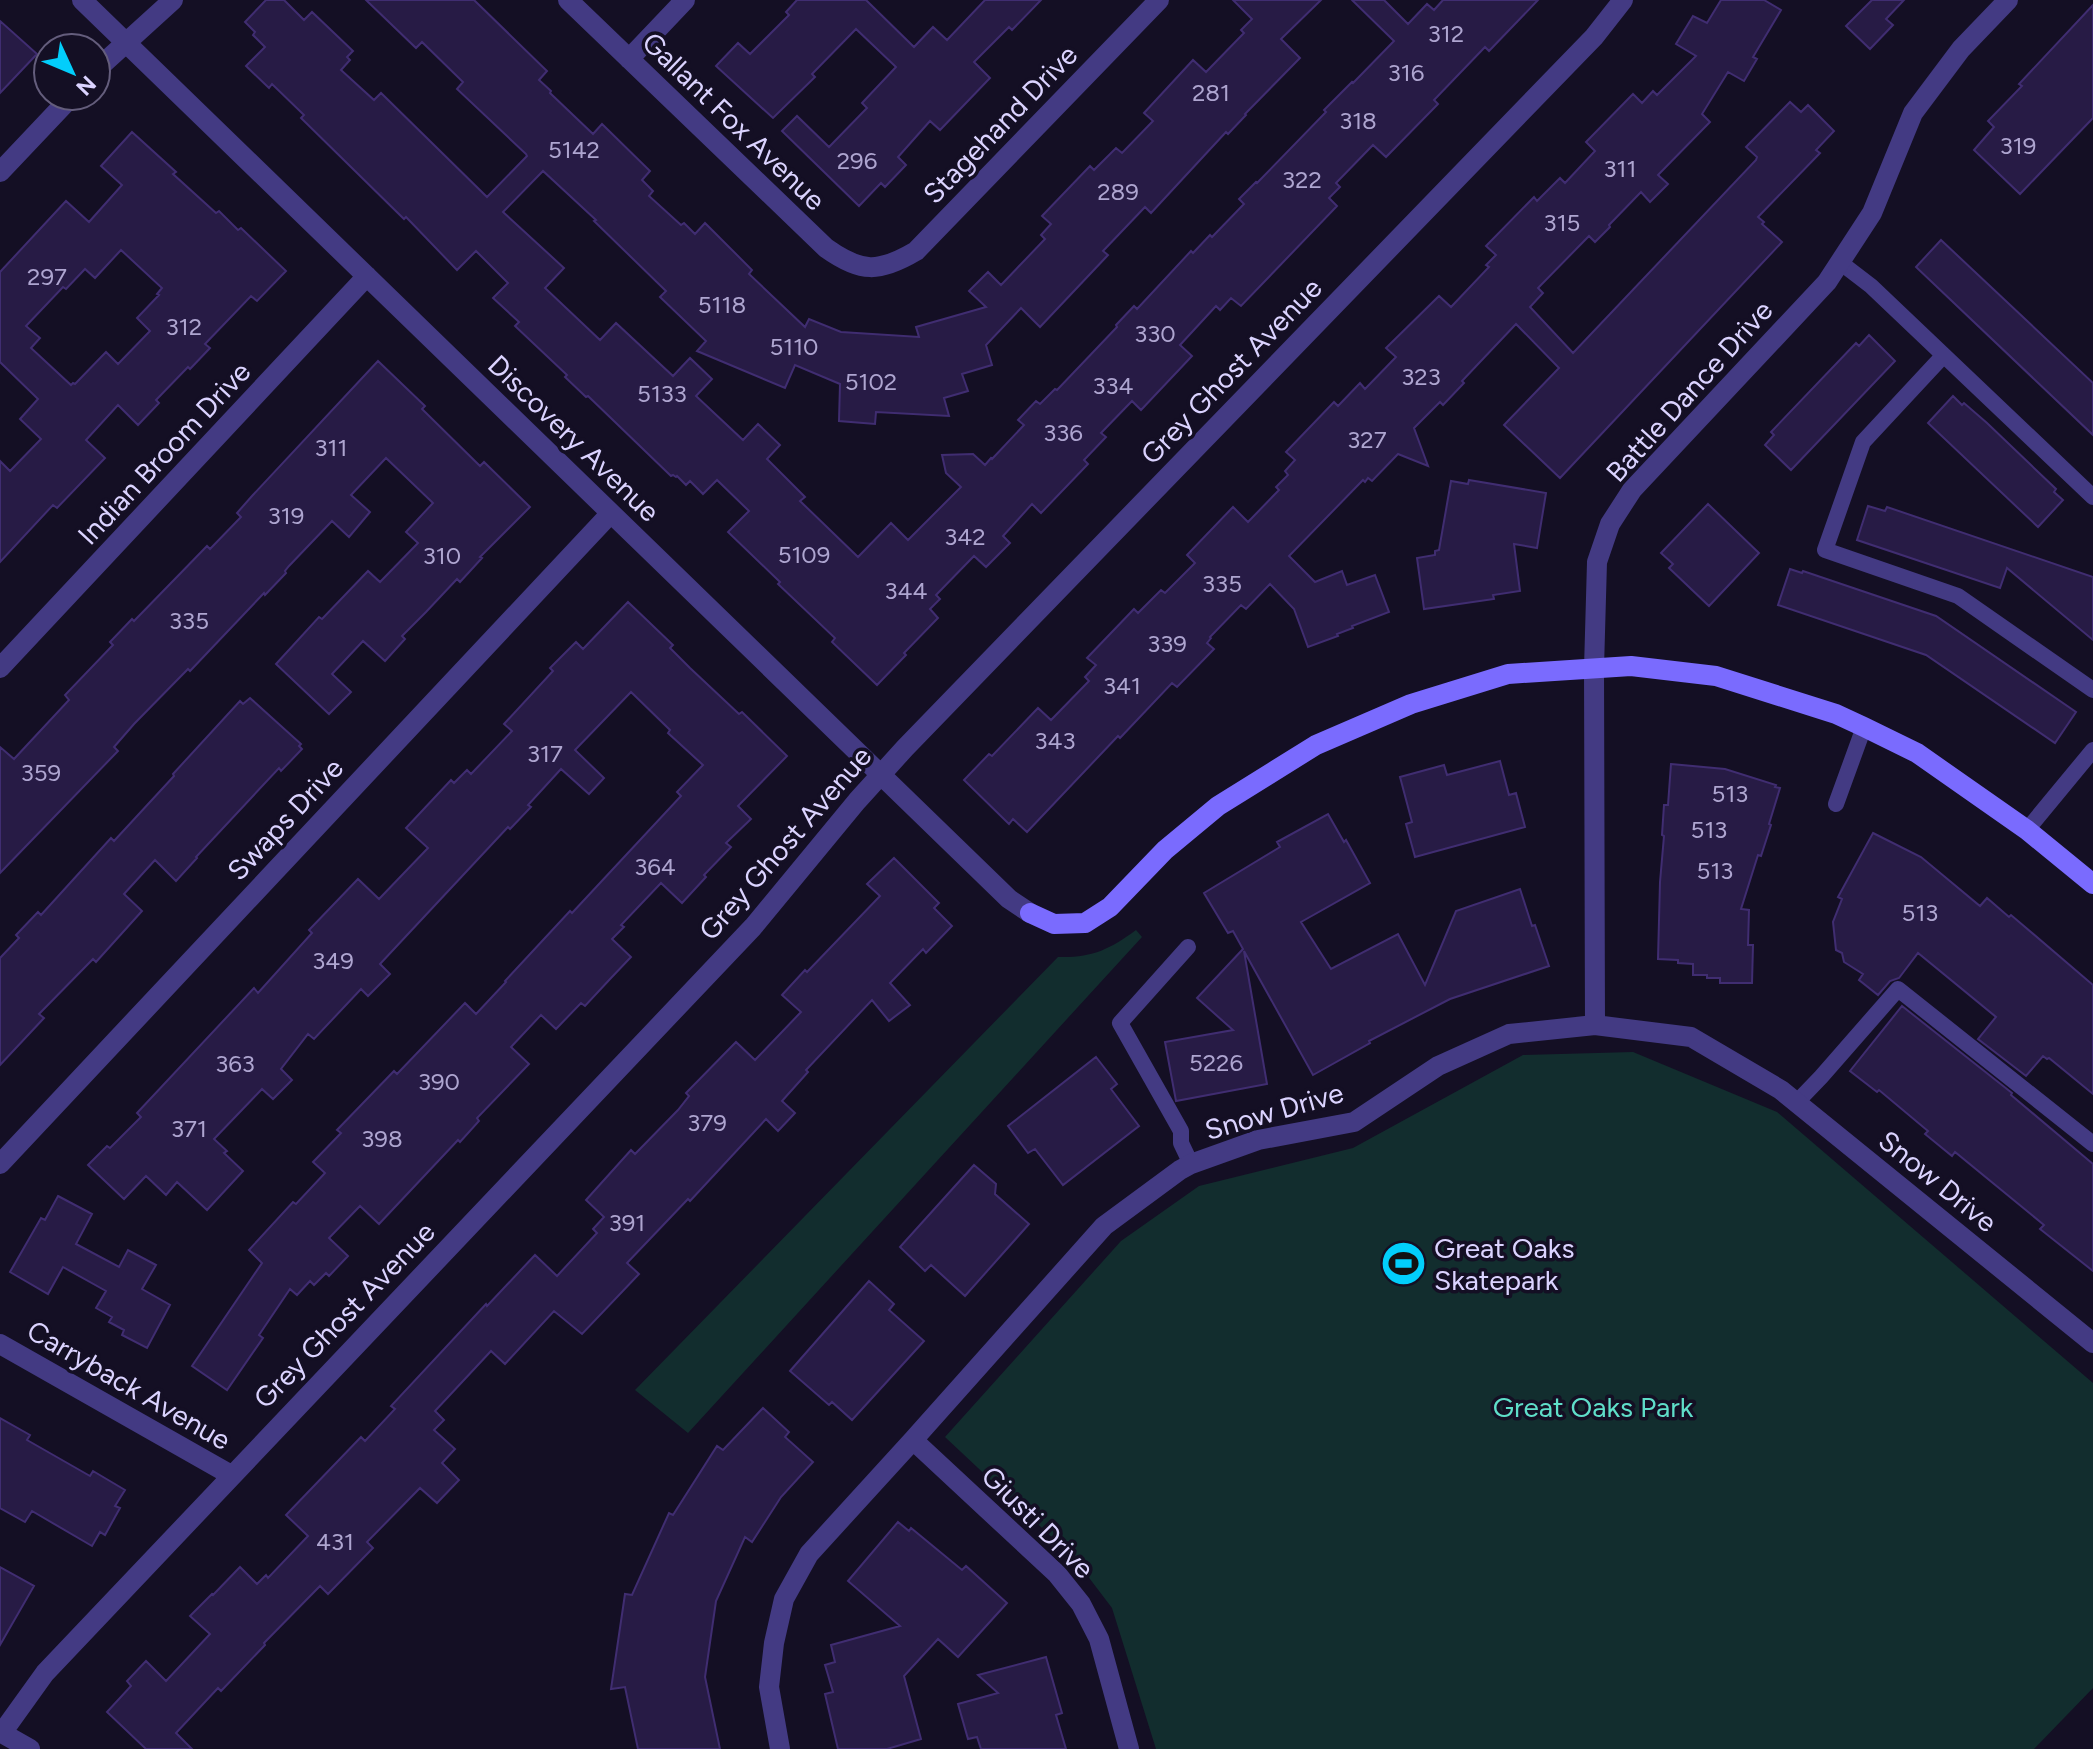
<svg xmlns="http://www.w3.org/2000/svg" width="2093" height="1749" viewBox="0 0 2093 1749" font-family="Figtree,sans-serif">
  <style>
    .green { fill: #122d2e }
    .building { fill: #271b45; stroke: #402d71; stroke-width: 2; fill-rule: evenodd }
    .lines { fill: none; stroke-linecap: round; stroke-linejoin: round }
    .lane { stroke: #433a83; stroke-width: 16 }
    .street { stroke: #433a83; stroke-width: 20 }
    .secondary { stroke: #7a6bfe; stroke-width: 20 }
    .labels { text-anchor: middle; stroke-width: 7; stroke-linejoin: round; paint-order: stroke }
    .number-label { font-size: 24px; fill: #aea5d0 }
    .street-label { font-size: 28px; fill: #dbd3ff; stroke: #140f24 }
    .poi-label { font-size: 28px; fill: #dbd3ff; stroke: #140f24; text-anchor: start }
    .park-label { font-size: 28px; fill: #5fdec9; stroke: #140f24 }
  </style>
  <rect width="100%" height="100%" fill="#140f24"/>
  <path class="green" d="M1136,930L1142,937L688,1433L635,1390L1058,957C1091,958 1109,950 1136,930Z
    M1633,1052L1777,1112L2093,1383V1688L2034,1749H1156L1112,1608L1074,1558L945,1437L1121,1241L1199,1186L1353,1148L1523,1055Z"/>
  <path class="building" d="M266,0H284L304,20L312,12L353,51L347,57L350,60L341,70L374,100L381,93L487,197L527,156L526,154L457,89L463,82L422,42L416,48L366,0H474L547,71L539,80L551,91L550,93L593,134L602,124L650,171L642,180L653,191L649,196L681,225L684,223L695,234L705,223L752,270L749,274L805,327L809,319L841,332L919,337L916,327L986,307L969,291L988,272L1001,285L1045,239L1041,235L1051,224L1042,216L1090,166L1094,170L1116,148L1122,153L1153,121L1144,113L1193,60L1206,72L1244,33L1241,30L1252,19L1233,0H1321L1281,39L1300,58L1245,114L1246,115L1228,134L1226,132L1151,213L1145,207L1103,251L1108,255L1040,327L1021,308L986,345L992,365L962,374L968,391L944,398L949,416L876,412L875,424L839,421L840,384L795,365L785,388L697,351L706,341L660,297L666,291L594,221L596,220L543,171L503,212L564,268L545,288L600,340L616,323L673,376L690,358L712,379L696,396L743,440L758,424L780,445L767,459L805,497L800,501L858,557L891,523L908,540L961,487L946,473L942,455L973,454L985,465L991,458L992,459L1024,425L1018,420L1036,401L1040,404L1055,389L1057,390L1117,327L1116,325L1134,306L1137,309L1191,251L1193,253L1210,235L1212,237L1244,204L1239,199L1256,182L1257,183L1326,112L1324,110L1352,82L1353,83L1394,41L1352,0H1384L1408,24L1427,4L1434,10L1443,0H1538L1489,51L1485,47L1434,100L1438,104L1386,157L1373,145L1336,183L1340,187L1329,198L1337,206L1241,306L1231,298L1220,310L1216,306L1180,345L1192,356L1141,410L1132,401L1101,433L1106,437L1084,460L1088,464L1041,513L1032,504L1003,536L1010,543L986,567L974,556L936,595L940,599L930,609L938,618L904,653L906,655L877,685L832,642L835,638L778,584L780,582L728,532L749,511L717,480L703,494L690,481L686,485L677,476L676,477L673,475L671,476L588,396L586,397L565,377L567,375L515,326L519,322L493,298L508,283L476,251L457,270L406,217L404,219L301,118L304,115L272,84L269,88L246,66L265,47L253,35L255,32L245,22Z
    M797,0H866L914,47L933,27L947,40L985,0H1041L1012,30L1009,27L974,62L990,78L940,130L930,121L898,157L906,165L885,187L881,183L859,206L782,131L797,116L829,147L867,108L862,103L896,67L856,29L812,74L815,77L773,118L716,66L738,43L750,54L789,15L786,12Z
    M1721,0H1764L1781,10L1753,57L1757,59L1744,81L1728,72L1702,114L1710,122L1658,175L1668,184L1650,202L1641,192L1609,225L1610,227L1595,242L1589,236L1538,288L1543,293L1530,307L1573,353L1756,160L1757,157L1746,147L1790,102L1801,112L1808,105L1834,131L1816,150L1820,153L1758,217L1764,222L1762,224L1782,242L1560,478L1504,425L1559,368L1516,324L1462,381L1464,383L1443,405L1440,402L1414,428L1428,466L1398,454L1372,481L1368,478L1365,482L1363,480L1289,556L1315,582L1342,571L1347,585L1375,575L1389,612L1352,626L1353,628L1337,634L1338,636L1308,647L1294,609L1270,584L1246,609L1241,605L1210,637L1211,638L1207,643L1214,649L1177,687L1172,683L1120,738L1118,736L1027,832L1013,819L1009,824L964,780L989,754L992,756L1038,708L1051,720L1089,681L1085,677L1096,665L1087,658L1134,609L1138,613L1161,590L1165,593L1195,563L1187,555L1233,507L1248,522L1279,490L1276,487L1288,475L1285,471L1295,460L1286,452L1334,402L1338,406L1360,383L1365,389L1396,357L1386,348L1439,296L1451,307L1489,267L1486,265L1496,255L1486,246L1534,197L1537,201L1560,178L1565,183L1595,151L1586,142L1633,94L1642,103L1653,91L1657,95L1696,56L1676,44L1693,16L1707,23Z
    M1872,0H1904L1886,19L1893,25L1870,49L1846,26Z
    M2093,5V118L2020,194L1974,150L1994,127L1988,121L2022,86L2019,84Z
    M0,21L37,54L0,93Z
    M132,132L176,172L173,174L216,213L219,211L238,230L241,228L286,271L257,301L251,296L205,344L210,348L190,369L188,367L156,400L159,403L138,425L118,405L86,440L105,458L57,508L53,505L0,562V461L10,471L41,439L20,419L38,399L0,362V272L66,201L89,222L122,185L101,166ZM121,250L162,288L157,294L159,295L137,318L150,331L118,364L106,352L75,384L73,383L71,385L31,348L40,338L26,326L63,287L66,289L85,269L95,278Z
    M1941,240L2093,383V435L1916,267Z
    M1869,335L1895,361L1791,470L1765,445L1774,435L1771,432L1856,343L1859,346Z
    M378,361L425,406L422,409L480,466L484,462L530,507L480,557L482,558L460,582L457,579L426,612L402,636L405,639L385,661L363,641L332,674L351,692L329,714L276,664L319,617L322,619L368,571L380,582L418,543L406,532L433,503L386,458L351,495L370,512L349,537L332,521L289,566L285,571L286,573L265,595L264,593L190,671L188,669L134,724L114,747L118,751L0,873V747L14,759L69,700L65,695L113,645L110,642L132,619L134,621L207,546L210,549L241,517L237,513L252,496Z
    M1953,396L1962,405L1964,403L1987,423L2056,489L2054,492L2063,500L2038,527L1928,423Z
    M1469,480L1546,493L1537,548L1514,544L1520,591L1493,595L1494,599L1424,609L1417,558L1435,555V551L1439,550L1451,481L1468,484Z
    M1708,504L1759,553L1709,606L1669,568L1673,564L1661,553Z
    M1868,506L1885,511L1887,507L2093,577V640L2007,568L2000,588L1857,540Z
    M1790,569L1802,573L1803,571L1936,616L2076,712L2055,743L1926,655L1778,605Z
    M628,602L673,645L670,648L690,668L739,714L742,712L787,756L738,806L751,819L726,843L731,847L704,875L706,877L682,903L661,883L621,925L624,927L612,939L631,957L611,978L585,1006L581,1003L556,1029L541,1015L511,1047L529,1064L477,1118L479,1121L460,1142L458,1140L379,1224L360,1206L329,1238L348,1256L329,1276L326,1273L314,1285L310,1281L297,1295L290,1289L259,1335L263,1338L227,1390L192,1366L262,1263L249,1250L293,1202L296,1204L325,1173L313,1162L341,1133L337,1130L394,1071L397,1074L465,1003L476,1014L506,982L505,981L570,911L572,913L681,796L677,792L703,765L668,733L670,730L631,692L575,750L604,778L589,794L561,769L528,805L531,807L510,829L508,827L380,964L390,974L368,996L361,989L314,1039L308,1034L281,1069L292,1080L273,1099L262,1089L214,1139L227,1151L224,1153L243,1171L207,1210L177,1182L166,1195L146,1176L124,1199L88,1165L107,1146L110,1148L141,1117L137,1113L254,988L258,993L312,933L309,930L358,879L379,899L428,848L406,828L451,780L454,783L467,770L471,774L512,731L504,724L553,671L550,668L576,642L583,649Z
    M250,698L301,744L299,746L302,749L281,771L279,768L196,857L197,858L176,881L155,860L124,894L142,911L96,962L93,959L39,1014L44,1018L0,1065V958L19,938L16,935L38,912L41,915L111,838L114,841L174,776L173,774L240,701L243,704Z
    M1500,761L1509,795L1516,793L1525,827L1415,857L1406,824L1412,822L1400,777L1444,765L1447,775Z
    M1671,764L1725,769L1776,785L1775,787L1780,788L1769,824L1771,825L1761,856L1758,855L1741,909L1749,910L1748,945H1753L1752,983H1720V978H1707V975H1693V964L1678,963V960L1658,959L1660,882L1664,836L1662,835L1664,805H1668Z
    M1328,814L1344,842L1346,840L1370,883L1301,922L1331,969L1398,934L1425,985L1456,911L1520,889L1532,926L1535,925L1549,966L1450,999L1369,1041L1370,1043L1313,1075L1244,951L1267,1084L1176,1101L1165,1042L1233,1030L1197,998L1243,949L1233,931L1228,933L1204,893L1280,847L1277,842Z
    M1873,833L1921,857L1980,906L1987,898L2009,917L2011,915L2093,985V1094L2049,1058L2047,1059L2043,1056L2026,1076L1978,1039L1996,1017L1918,953L1899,978L1890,981L1878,995L1859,980L1863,974L1844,962L1842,953L1836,950L1833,922L1842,899L1838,897Z
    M894,858L939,903L934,908L952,926L926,953L923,949L890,983L910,1005L889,1021L872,1000L806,1070L808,1072L782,1101L795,1113L778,1131L766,1119L690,1201L688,1199L627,1263L639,1274L582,1334L554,1311L505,1364L491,1351L435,1411L444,1420L434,1430L455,1449L442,1463L459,1480L437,1503L420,1488L367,1542L373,1548L328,1594L320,1586L264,1643L265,1645L221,1691L218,1688L176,1733L192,1749H146L107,1712L131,1686L127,1681L146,1661L166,1681L210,1634L190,1616L212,1594L213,1595L240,1567L257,1584L266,1575L268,1578L308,1536L286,1515L361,1437L365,1441L395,1409L391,1406L486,1304L487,1306L535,1255L557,1276L597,1233L593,1229L604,1217L586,1200L631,1150L635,1154L678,1110L689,1096L686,1093L736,1042L755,1060L801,1012L782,995L805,970L807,972L880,896L867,884Z
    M1902,1006L2012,1093L2011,1095L2093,1164V1271L2040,1229L2044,1225L1955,1152L1952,1156L1925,1134L1928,1131L1879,1090L1877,1092L1850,1071Z
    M1096,1057L1117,1084L1111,1089L1139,1126L1063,1185L1035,1149L1028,1153L1008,1126Z
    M974,1165L996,1184L995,1194L1029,1224L965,1296L931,1265L925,1271L900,1247Z
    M58,1196L92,1214L76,1244L119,1267L128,1250L156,1265L142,1289L170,1305L147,1348L122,1335L124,1330L109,1322L112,1317L96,1308L106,1291L63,1267L48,1294L10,1272L41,1218L45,1220Z
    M869,1281L894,1304L889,1310L924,1341L852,1420L832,1402L829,1405L790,1371Z
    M763,1408L789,1432L785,1437L813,1462L781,1497L752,1542L745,1537L716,1601L705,1677L720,1749H638L625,1687L611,1689L625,1594L632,1595L669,1513L673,1515L717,1446L723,1450Z
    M0,1418L30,1435L27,1440L90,1476L93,1471L125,1490L115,1506L120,1508L105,1535L100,1532L92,1546L32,1511L25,1522L0,1508Z
    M898,1522L909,1531L911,1528L962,1570L966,1566L1007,1603L958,1657L938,1639L904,1676L921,1739L887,1749H838L825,1694L833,1692L825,1665L835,1662L831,1645L900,1626L848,1581Z
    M0,1567L34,1586L0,1645Z
    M1046,1657L1062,1713L1056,1715L1066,1749H981L977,1737L968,1739L958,1704L998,1693L978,1675Z"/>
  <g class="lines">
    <path class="lane" d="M1841,263L1871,286L2093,497
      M1943,356L1863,442L1825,550L1958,596L2093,690
      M1836,804L1864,727
      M2027,830L2093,750
      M1188,947L1120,1023L1181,1131V1143L1191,1164
      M1796,1103L1821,1077L1898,989L2093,1144"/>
    <path class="street" d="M82,0L1009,899L1030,913
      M568,0L826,248C861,273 879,273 916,251L1159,0
      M629,59L685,0
      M96,70L173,0
      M0,172L72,96
      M0,668L367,276
      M1595,1025L1594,668L1597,562L1610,524L1632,490L1827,282L1872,213L1913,113L1961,49L2008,0
      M0,1164L611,513
      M0,1344L231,1475
      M913,1440L1057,1574L1081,1604L1099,1639L1129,1749
      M0,1732L30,1749
      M2,1733L45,1673L753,927L857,801L905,748L1594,37L1623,0
      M780,1749L769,1687L774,1643L784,1599L809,1554L913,1440L1104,1226L1180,1170L1191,1164L1258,1140L1354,1122L1438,1066L1509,1034L1595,1025L1691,1037L1781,1090L2093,1343"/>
    <path class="secondary" d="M1030,913L1054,924L1085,923L1110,907L1165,850L1218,806L1316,745L1411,704L1508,674L1631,666L1716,676L1836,714L1864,727L1917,753L2027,830L2093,884"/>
  </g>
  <defs>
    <symbol id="stadium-disc" viewBox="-11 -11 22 22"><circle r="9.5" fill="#02cefb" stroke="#140f24"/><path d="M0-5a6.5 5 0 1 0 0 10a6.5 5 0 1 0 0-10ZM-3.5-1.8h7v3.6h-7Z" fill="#111"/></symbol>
  </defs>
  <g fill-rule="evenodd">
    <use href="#stadium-disc" x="1378" y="1238" width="51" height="51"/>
  </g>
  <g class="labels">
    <g class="number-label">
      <text x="1446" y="42">312</text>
      <text x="1406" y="81">316</text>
      <text x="1211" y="101">281</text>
      <text x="1358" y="129">318</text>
      <text x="2018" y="154">319</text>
      <text x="574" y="158">5142</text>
      <text x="857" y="169">296</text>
      <text x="1620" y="177">311</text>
      <text x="1302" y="188">322</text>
      <text x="1118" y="200">289</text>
      <text x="1562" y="231">315</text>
      <text x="47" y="285">297</text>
      <text x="722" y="313">5118</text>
      <text x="184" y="335">312</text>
      <text x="1155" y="342">330</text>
      <text x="794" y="355">5110</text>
      <text x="1421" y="385">323</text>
      <text x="871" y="390">5102</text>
      <text x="1113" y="394">334</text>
      <text x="662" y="402">5133</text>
      <text x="1063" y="441">336</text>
      <text x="1367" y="448">327</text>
      <text x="331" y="456">311</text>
      <text x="286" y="524">319</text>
      <text x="965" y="545">342</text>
      <text x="804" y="563">5109</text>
      <text x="442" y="564">310</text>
      <text x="1222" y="592">335</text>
      <text x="906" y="599">344</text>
      <text x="189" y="629">335</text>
      <text x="1167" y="652">339</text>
      <text x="1122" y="694">341</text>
      <text x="1055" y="749">343</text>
      <text x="545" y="762">317</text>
      <text x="41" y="781">359</text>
      <text x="1730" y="802">513</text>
      <text x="1709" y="838">513</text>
      <text x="655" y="875">364</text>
      <text x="1715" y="879">513</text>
      <text x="1920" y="921">513</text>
      <text x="333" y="969">349</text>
      <text x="1216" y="1071">5226</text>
      <text x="235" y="1072">363</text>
      <text x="439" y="1090">390</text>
      <text x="707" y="1131">379</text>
      <text x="189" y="1137">371</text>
      <text x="382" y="1147">398</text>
      <text x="627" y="1231">391</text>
      <text x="335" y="1550">431</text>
    </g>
    <g class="street-label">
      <text transform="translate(734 121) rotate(44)" y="10">Gallant Fox Avenue</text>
      <text transform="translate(1000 124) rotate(-46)" y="10">Stagehand Drive</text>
      <text transform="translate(1231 371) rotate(-46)" y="10">Grey Ghost Avenue</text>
      <text transform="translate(1689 391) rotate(-48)" y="10">Battle Dance Drive</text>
      <text transform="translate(574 438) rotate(44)" y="10">Discovery Avenue</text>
      <text transform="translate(164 453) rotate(-47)" y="10">Indian Broom Drive</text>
      <text transform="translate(285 819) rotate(-47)" y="10">Swaps Drive</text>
      <text transform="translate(785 843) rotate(-49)" y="10">Grey Ghost Avenue</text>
      <text transform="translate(1274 1111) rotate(-16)" y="10">Snow Drive</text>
      <text transform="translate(1938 1181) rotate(39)" y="10">Snow Drive</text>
      <text transform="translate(344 1315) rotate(-46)" y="10">Grey Ghost Avenue</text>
      <text transform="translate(129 1385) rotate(30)" y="10">Carryback Avenue</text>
      <text transform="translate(1038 1522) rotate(45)" y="10">Giusti Drive</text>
    </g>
    <g class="poi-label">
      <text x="1434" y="1258">Great Oaks<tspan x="1434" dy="32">Skatepark</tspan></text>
    </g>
    <g class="park-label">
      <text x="1593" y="1417">Great Oaks Park</text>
    </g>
  </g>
  <g transform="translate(72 72) rotate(134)"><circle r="38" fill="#140f24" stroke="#645d7c" stroke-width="2"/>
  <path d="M0-6L14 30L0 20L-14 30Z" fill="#02cefb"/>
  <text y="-12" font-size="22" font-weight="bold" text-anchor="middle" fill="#dbd3ff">N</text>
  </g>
</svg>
